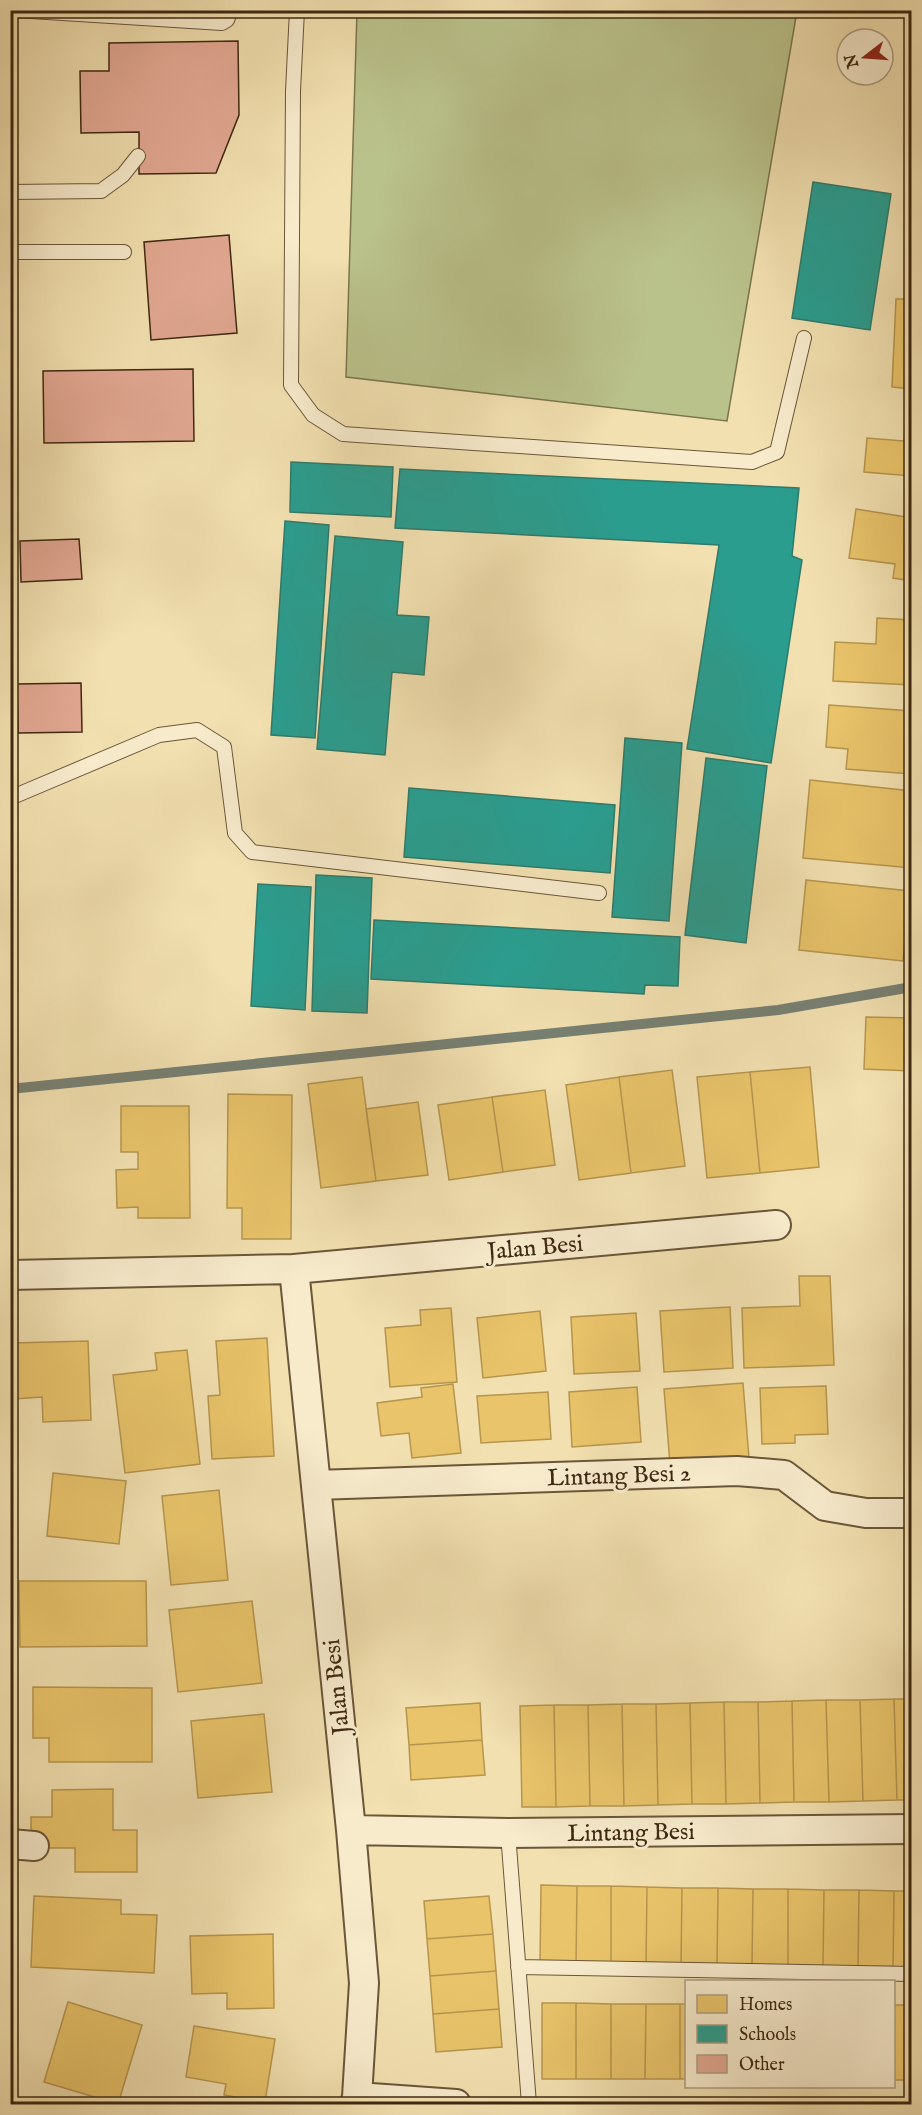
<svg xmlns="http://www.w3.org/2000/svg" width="922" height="2115" viewBox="0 0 922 2115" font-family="'IM FELL English',serif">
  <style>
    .green { fill: #bac28b; stroke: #7c754e; stroke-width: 1.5 }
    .homes { fill: #e9c46a; stroke: #b6954f; stroke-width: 1.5 }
    .schools { fill: #2a9d8f; stroke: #307a69; stroke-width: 1.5 }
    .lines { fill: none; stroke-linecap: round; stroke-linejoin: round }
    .stream { stroke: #778073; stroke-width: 10 }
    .building { fill: #e2a892; stroke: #3e2811; stroke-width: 1.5 }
    .service-casing { stroke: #6b5639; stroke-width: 16 }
    .minor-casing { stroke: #6b5639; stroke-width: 32 }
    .service { stroke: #f7ebcc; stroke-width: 14 }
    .minor { stroke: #f7ebcc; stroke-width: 28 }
    .labels { text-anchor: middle; stroke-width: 6; stroke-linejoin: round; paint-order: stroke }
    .street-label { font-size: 24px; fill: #3e2811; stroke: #f7ebcc }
  </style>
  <rect width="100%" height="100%" fill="#f2e0b0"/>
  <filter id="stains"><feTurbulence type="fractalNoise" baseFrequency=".00333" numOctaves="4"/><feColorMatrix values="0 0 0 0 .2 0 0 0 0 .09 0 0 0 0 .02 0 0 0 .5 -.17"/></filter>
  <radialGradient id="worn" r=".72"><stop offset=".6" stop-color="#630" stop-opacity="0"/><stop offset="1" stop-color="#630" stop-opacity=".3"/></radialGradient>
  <path class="green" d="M357,11H797L727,421L346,377Z"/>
  <path class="homes" d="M896,299H912V389L892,387Z
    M907,406H912V476L864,472L867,438L904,441Z
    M856,509L912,518V581L893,578L895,564L849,558Z
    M877,618L912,620V685L833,681L835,642L876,644Z
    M829,705L912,711V774L846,769L848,749L826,747Z
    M810,780L912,791V868L803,858Z
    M806,880L910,891L903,961L799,950Z
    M866,1017L912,1018V1071L864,1069Z
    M810,1067L819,1167L760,1173L750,1072Z
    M672,1070L685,1166L631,1173L619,1077Z
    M750,1072L760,1173L707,1178L697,1077Z
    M362,1077L376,1181L321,1188L308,1084Z
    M619,1077L631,1173L579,1180L566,1085Z
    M545,1090L555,1165L503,1172L492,1097Z
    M228,1094L292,1095L291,1239H242V1208H227Z
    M492,1097L503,1172L449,1180L438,1105Z
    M418,1102L428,1175L376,1181L366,1109Z
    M121,1106H189L190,1218H138V1207L117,1208L116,1170L138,1169V1152H121Z
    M799,1276H830L834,1365L744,1368L742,1308L800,1306Z
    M730,1307L733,1368L664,1372L660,1311Z
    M451,1308L457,1382L390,1387L385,1328L421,1325L420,1310Z
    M540,1311L546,1371L483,1378L477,1318Z
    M636,1313L640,1371L574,1374L571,1317Z
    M267,1338L274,1456L212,1459L208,1396L220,1395L216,1341Z
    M88,1341L91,1420L43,1422L42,1397L14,1399L12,1343Z
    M187,1350L200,1464L125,1473L113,1375L157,1370L155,1353Z
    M743,1383L749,1458L670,1464L664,1389Z
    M453,1384L461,1453L412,1458L409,1433L381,1436L377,1403L422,1397L421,1388Z
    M826,1386L828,1434L795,1435V1443L762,1444L760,1388Z
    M637,1387L641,1442L572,1447L569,1392Z
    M548,1392L551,1439L481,1443L477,1396Z
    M53,1473L126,1481L119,1544L47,1536Z
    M219,1490L228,1580L171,1585L162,1496Z
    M19,1581H146L147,1646L20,1647Z
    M252,1601L262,1683L178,1692L169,1610Z
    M33,1687L152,1688V1762H49V1738H33Z
    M894,1699H912V1800H897Z
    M894,1699L897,1800L863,1801L860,1700Z
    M826,1700H860L863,1801L829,1802Z
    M826,1700L829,1802H794L792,1701Z
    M792,1701L794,1802L760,1803L758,1702Z
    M724,1702H758L760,1803L726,1804Z
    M724,1702L726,1804H692L690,1703Z
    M480,1703L482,1740L409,1745L406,1708Z
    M690,1703L692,1804L658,1805L656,1704Z
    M622,1704H656L658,1805L624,1806Z
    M622,1704L624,1806H590L588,1705Z
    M554,1705H588L590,1806L556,1807Z
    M554,1705L556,1807H522L520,1706Z
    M264,1714L272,1792L198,1798L191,1721Z
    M482,1740L485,1775L411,1780L409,1745Z
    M113,1789V1830H137V1872H75V1848H31V1817H52V1790Z
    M541,1885L577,1886L576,1965L540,1964Z
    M577,1886H611V1965H576Z
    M611,1886L647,1887L646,1966L611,1965Z
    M647,1887L682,1888L681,1966H646Z
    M682,1888H718L717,1967L681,1966Z
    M718,1888L753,1889L752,1967H717Z
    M753,1889H788V1968L752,1967Z
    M788,1889L824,1890L823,1968H788Z
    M824,1890H859L858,1969L823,1968Z
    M859,1890L894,1891L893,1970L858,1969Z
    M894,1891H912V1970H893Z
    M34,1896L121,1900V1914L157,1915L154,1973L31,1967Z
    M489,1896L493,1934L427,1939L424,1901Z
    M273,1934L274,2008L227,2009V1993L192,1994L190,1936Z
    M493,1934L496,1971L430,1976L427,1939Z
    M496,1971L499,2009L433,2014L430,1976Z
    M68,2002L142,2025L118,2104L44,2082Z
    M542,2003H576V2079H542Z
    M576,2003L611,2004V2079H576Z
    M611,2004H646L645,2079H611Z
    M646,2004H680V2079H645Z
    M680,2004H686V2079H680Z
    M894,2005H912V2080H894Z
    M499,2009L502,2047L436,2052L433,2014Z
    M194,2026L275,2039L265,2102L224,2095L226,2084L186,2077Z"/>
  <path class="schools" d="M813,182L891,194L870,330L792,318Z
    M291,462L393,467L391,517L290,512Z
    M400,469L799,488L792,556L802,560L771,763L687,749L719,545L395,528Z
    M285,521L329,525L315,738L271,735Z
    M335,536L403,542L397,615L429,617L424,675L392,672L385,755L317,749Z
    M625,738L682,743L669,921L612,917Z
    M706,758L767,766L746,943L685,935Z
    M409,788L615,805L610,873L404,857Z
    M316,875L372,878L367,1013L312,1011Z
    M258,884L311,887L305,1010L251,1006Z
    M374,920L680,937L678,986L645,985L644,994L371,979Z"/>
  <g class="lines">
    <path class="stream" d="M10,1089L778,1010L912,987"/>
  </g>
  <path class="building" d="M238,41L239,115L216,173L139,174V132L81,133L80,71H109V43Z
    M229,235L237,333L151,340L144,242Z
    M193,369L194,441L44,443L43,371Z
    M79,539L82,579L21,582L20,541Z
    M81,683L82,732L18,733L17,684Z"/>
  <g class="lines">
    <defs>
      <path id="service" d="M15,10L222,23L227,20L231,10
        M297,10L293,91L291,385L313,415L343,434L752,462L777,452L804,338
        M10,192L101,191L123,175L138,156
        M10,252H124
        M10,798L159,735L197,730L224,747L235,833L252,852L599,893
        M508,1833L529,2104
        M518,1967L912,1974"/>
      <path id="minor" d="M294,1269L351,1830L364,1983L357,2097L355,2104
        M10,1275L294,1269L776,1225
        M316,1485L737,1471L784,1475L825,1506L866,1513H912
        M351,1830L508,1833L912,1829
        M10,1844L34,1846
        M357,2097L456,2104"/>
    </defs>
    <use href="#service" class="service-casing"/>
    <use href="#minor" class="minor-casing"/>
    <use href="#service" class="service"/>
    <use href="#minor" class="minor"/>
  </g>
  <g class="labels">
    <g class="street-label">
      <text transform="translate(535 1247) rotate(-5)" y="8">Jalan Besi</text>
      <text transform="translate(619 1475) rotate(-2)" y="8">Lintang Besi 2</text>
      <text transform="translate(336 1687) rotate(-96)" y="8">Jalan Besi</text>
      <text transform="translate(631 1832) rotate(-1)" y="8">Lintang Besi</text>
    </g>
  </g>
  <rect width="922" height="2115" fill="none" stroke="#f2e0b0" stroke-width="36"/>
  <rect x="12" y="12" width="898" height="2091" fill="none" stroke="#3e2811" stroke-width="3"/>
  <rect x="18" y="18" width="886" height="2079" fill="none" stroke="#3e2811" stroke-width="1.5"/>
  <rect x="685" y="1980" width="210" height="108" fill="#f7ebcc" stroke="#ad9d81" stroke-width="1.5"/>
  <rect x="697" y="1995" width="30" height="18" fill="#e9c46a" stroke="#ad9d81" stroke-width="1.5"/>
  <text x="739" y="2010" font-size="18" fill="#3e2811">Homes</text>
  <rect x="697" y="2025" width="30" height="18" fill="#2a9d8f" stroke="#ad9d81" stroke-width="1.5"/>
  <text x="739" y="2040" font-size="18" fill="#3e2811">Schools</text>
  <rect x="697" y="2055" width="30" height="18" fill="#e2a892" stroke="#ad9d81" stroke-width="1.5"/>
  <text x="739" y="2070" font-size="18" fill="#3e2811">Other</text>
  <g transform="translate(865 57) rotate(253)"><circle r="28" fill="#f7ebcc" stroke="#ad9d81" stroke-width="1.5"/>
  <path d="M0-4.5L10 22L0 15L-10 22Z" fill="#8f2418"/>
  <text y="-9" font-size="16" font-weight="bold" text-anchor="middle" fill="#3e2811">N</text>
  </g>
  <rect width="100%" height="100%" filter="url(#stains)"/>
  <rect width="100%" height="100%" fill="url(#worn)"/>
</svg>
